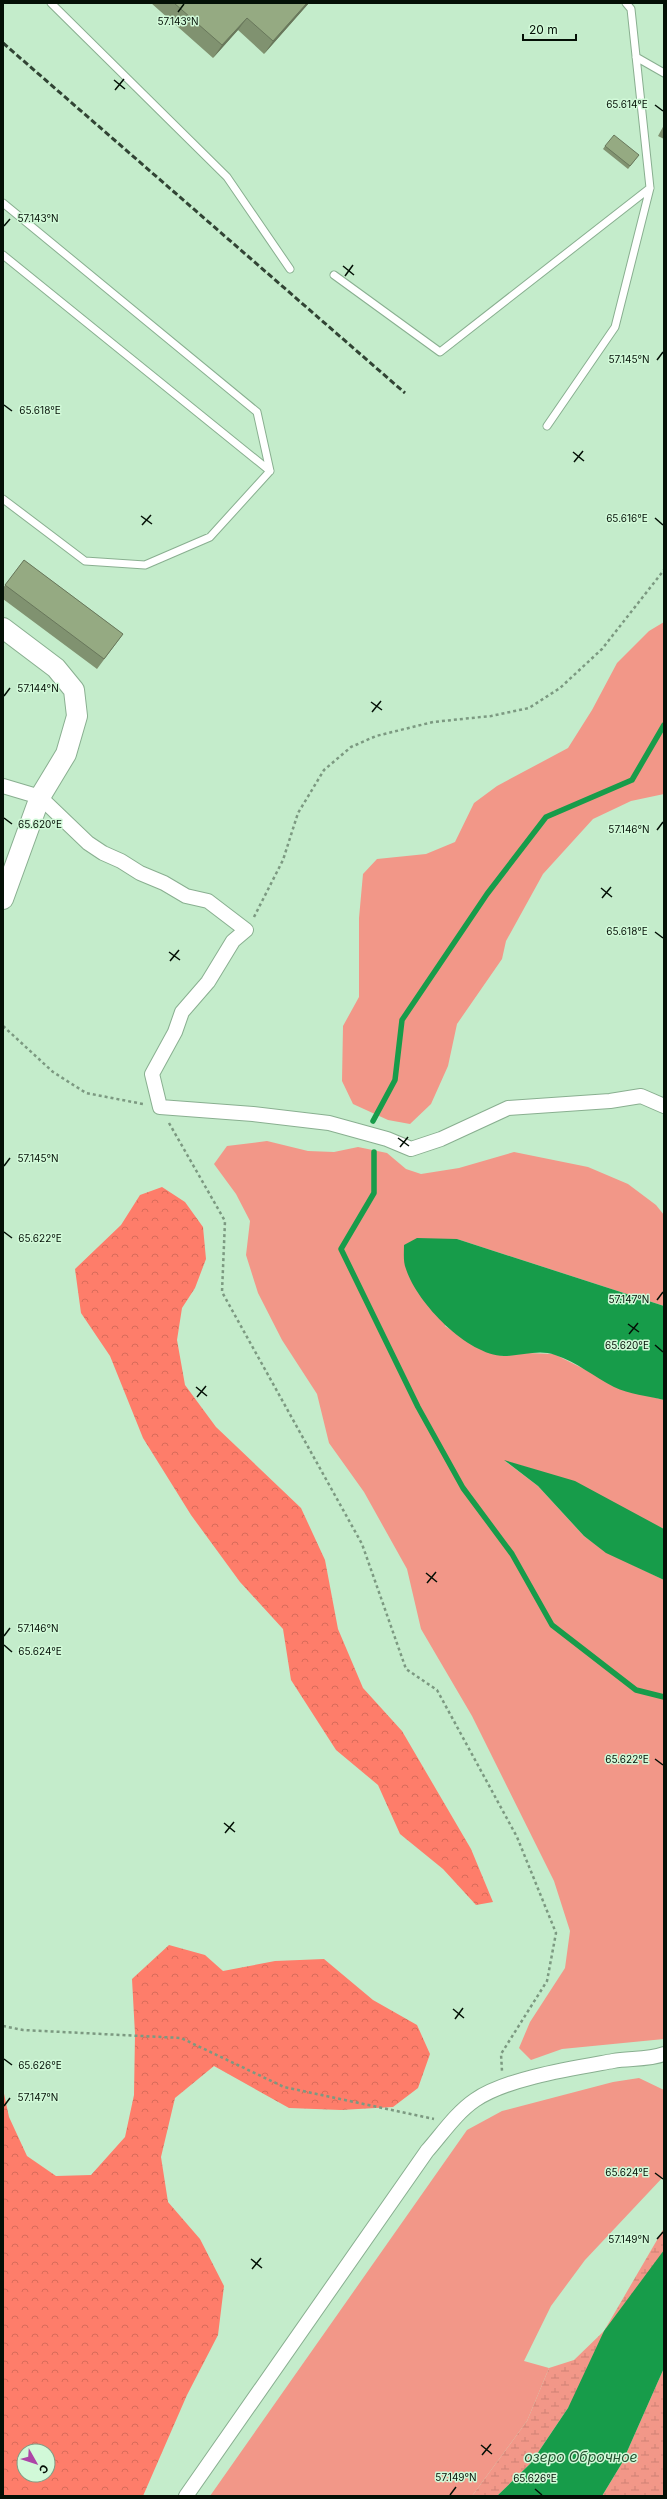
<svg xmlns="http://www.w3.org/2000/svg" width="667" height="2499" viewBox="0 0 667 2499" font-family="Inter,sans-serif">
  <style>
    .green { fill: #f29788 }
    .forest { fill: url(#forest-crowns); fill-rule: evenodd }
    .wetland { fill: url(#wetland-marsh) }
    .water { fill: #179c4a }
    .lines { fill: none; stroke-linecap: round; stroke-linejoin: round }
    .stream { stroke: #179c4a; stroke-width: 5.5 }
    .lane-casing { stroke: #89af90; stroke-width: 9 }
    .street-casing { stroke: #89af90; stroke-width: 16 }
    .secondary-casing { stroke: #89af90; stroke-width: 22 }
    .path { stroke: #7c9981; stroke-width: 2.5; stroke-dasharray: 3 3; stroke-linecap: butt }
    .lane { stroke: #fff; stroke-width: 7 }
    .street { stroke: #fff; stroke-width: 14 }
    .secondary { stroke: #fff; stroke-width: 20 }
    .rail { stroke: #314434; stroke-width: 3; stroke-dasharray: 6 3; stroke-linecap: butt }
    .wall { fill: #809270 }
    .shaded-wall { fill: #68775b }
    .building { fill: #95aa82; stroke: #68775b }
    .ticks { fill: none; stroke: #041006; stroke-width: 1.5 }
    .labels { text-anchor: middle; stroke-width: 3; stroke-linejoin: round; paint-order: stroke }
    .water-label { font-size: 14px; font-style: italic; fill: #245230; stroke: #d1f9d8 }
    .ticks-label { font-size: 10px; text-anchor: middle; fill: #041006; stroke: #d1f9d8; stroke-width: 3; stroke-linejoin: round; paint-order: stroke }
  </style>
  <defs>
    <pattern id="forest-crowns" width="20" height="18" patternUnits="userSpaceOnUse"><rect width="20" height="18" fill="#fe7d6a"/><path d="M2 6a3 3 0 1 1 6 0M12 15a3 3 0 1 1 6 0" fill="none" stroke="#d86b5a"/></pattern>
    <pattern id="wetland-marsh" width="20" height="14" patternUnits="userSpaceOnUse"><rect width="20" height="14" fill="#f29788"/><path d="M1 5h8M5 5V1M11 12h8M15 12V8" fill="none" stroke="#ce8174"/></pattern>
  </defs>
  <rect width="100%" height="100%" fill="#c4eccb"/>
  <path class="green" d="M664,622V794L631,801L593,819L543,874L506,941L502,959L457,1024L448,1066L431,1104L410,1124L388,1120L353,1104L342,1081L343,1026L359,997V918L363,874L377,859L426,854L455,842L474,803L497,786L568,748L592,710L617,663L649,631Z
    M267,1141L308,1151L334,1152L358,1147L387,1153L406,1169L421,1174L459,1168L514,1152L588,1167L628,1184L656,1205L664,1215V1306L457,1239L445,1326L481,1349L503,1356L528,1353L554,1354L590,1372L615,1387L664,1400V1529L536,1470L505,1461L538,1486L584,1536L606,1552L664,1580V2039L562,2049L531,2060L519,2048L530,2022L565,1968L570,1931L554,1881L472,1716L421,1629L407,1569L364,1492L329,1443L317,1394L282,1340L258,1293L246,1255L250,1221L236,1194L214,1164L227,1146Z
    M639,2078L664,2090V2176L585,2260L551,2306L524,2361L549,2368L527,2421L472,2496H210L467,2130L502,2111L613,2082Z"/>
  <path class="forest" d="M162,1187L185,1202L203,1227L206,1259L195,1288L182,1308L177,1340L185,1385L216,1427L301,1508L325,1560L338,1629L363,1688L402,1731L471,1849L493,1902L476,1905L443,1869L400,1834L378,1785L336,1750L291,1680L283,1629L240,1582L191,1515L143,1438L110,1356L81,1313L75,1269L121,1225L140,1195Z
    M169,1945L205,1955L223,1971L275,1961L324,1959L373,2000L417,2025L430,2054L418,2088L393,2107L341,2110L289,2108L214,2066L175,2098L161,2157L168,2202L200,2239L224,2286L218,2335L187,2395L143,2496H3V2089L9,2117L27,2156L56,2176L91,2175L125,2137L134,2095L135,2034L132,1979ZM24,2451H48V2475H24Z"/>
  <path class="wetland" d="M664,2228V2250L568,2408L531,2463L497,2496H472L527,2421L549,2368L574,2360L604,2331Z
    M664,2368V2496H602L622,2463Z"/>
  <path class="water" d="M417,1238L457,1239L664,1306V1400C648,1396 629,1394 614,1387C594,1377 577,1362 555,1355C539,1349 521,1356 504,1356C467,1355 417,1303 406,1269C403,1262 404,1253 404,1245Z
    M504,1460L575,1481L664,1529V1580L606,1553L584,1536L538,1486Z
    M664,2250V2368L622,2463L602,2496H497L531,2463L568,2408L604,2331Z"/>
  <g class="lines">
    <path class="stream" d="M373,1121L395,1080L402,1020L487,894L546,817L632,780L664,725
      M374,1152V1193L341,1249L418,1407L463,1488L512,1554L552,1625L636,1690L664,1697"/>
    <defs>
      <path id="lane" d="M51,3L227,177L290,269
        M636,57L664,73
        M3,203L257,412L270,471
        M3,255L270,471L210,537L145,565L85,561L3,499
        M334,275L440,352L650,188
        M547,426L615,327L650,188L631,9L626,3"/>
      <path id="street" d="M3,786L40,797L88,843L103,853L121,861L140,873L164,883L186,896L208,901L246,930L233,941L208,982L182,1012L175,1032L152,1074L160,1107L253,1114L329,1123L387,1139L411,1149L441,1139L508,1108L610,1101L641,1096L664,1106
        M186,2496L427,2151C442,2134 456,2113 475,2100C507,2078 574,2068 613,2061C629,2058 648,2060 664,2054"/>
      <path id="secondary" d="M3,628L56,668L74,690L77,716L66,754L40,797L3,899"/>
    </defs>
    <use href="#lane" class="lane-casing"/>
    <use href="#street" class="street-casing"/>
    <use href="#secondary" class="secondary-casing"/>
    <path class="path" d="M254,917L283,860L298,813L324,770L351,747L376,736L433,722L491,716L529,708L560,688L602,649L664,570
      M3,1026L53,1072L86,1093L143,1104
      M169,1123L225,1221L222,1292L362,1544L406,1669L437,1690L517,1837L556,1933L547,1981L501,2054L502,2071
      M3,2026L23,2030L181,2038L284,2087L434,2119"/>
    <use href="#lane" class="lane"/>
    <use href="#street" class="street"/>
    <use href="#secondary" class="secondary"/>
    <path class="rail" d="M3,43L405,393"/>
  </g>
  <path class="wall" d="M151,3H309L264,54L238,30L213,58Z
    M664,125V139L658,136Z
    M605,146L639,155L628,169L603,149Z
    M24,560L123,634L97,669L3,599V588Z"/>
  <path class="shaded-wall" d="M307,3H309L264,54L273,41Z
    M247,18L238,30L213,58L222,45Z"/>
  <path class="building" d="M174,3H307L273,41L247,18L222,45Z
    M614,135L639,155L630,166L605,146Z
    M24,560L123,634L104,659L5,585Z"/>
  <path class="ticks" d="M178,12L184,4M114,80L125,89M115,90L124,79M655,105L663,111M4,226L10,219M343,266L354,275M345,276L353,265M657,360L663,352M4,405L12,411M573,452L584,461M574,462L583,451M141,516L152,524M655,518L663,525M142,525L151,515M4,696L10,688M371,702L382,710M372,712L381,701M4,818L12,824M657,830L663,822M601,888L612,897M602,898L611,887M655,932L663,938M169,952L180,960M170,961L179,950M398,1138L409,1146M400,1147L408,1137M4,1166L10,1158M4,1232L12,1238M657,1300L663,1292M628,1324L639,1332M629,1334L638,1323M655,1345L663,1352M196,1387L207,1396M197,1397L206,1386M426,1573L437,1582M427,1583L436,1572M4,1636L10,1628M4,1645L12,1652M655,1759L663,1765M224,1823L235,1832M225,1833L234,1822M453,2009L464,2018M455,2019L463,2008M4,2059L12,2065M4,2106L10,2098M655,2173L663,2179M657,2239L663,2232M251,2259L262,2268M252,2269L261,2258M481,2445L492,2454M482,2455L491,2444M535,2489L542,2495M450,2495L456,2487"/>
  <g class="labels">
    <g class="water-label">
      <text x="581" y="2462">озеро Оброчное</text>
    </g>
  </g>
  <g class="ticks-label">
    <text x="178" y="25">57.143°N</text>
    <text x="627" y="108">65.614°E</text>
    <text x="38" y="222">57.143°N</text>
    <text x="629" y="363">57.145°N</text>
    <text x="40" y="414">65.618°E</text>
    <text x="627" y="522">65.616°E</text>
    <text x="38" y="692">57.144°N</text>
    <text x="40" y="828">65.620°E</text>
    <text x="629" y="833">57.146°N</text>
    <text x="627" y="935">65.618°E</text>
    <text x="38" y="1162">57.145°N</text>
    <text x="40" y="1242">65.622°E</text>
    <text x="629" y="1303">57.147°N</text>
    <text x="627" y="1349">65.620°E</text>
    <text x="38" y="1632">57.146°N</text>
    <text x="40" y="1655">65.624°E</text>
    <text x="627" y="1763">65.622°E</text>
    <text x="40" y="2069">65.626°E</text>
    <text x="38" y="2101">57.147°N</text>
    <text x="627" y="2176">65.624°E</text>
    <text x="629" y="2243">57.149°N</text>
    <text x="456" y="2481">57.149°N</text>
    <text x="535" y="2482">65.626°E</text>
  </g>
  <rect width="667" height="2499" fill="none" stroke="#041006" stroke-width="8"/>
  <g transform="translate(36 2463) rotate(129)"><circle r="19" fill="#d1f9d8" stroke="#7f9c84"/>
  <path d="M0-3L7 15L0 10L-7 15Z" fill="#ad45a7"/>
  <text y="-6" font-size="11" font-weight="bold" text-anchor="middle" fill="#041006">С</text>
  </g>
  <path d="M523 34v6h53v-6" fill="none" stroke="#041006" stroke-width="2"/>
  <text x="529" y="34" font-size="12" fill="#041006" stroke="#d1f9d8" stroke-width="3" paint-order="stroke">20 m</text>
</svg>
